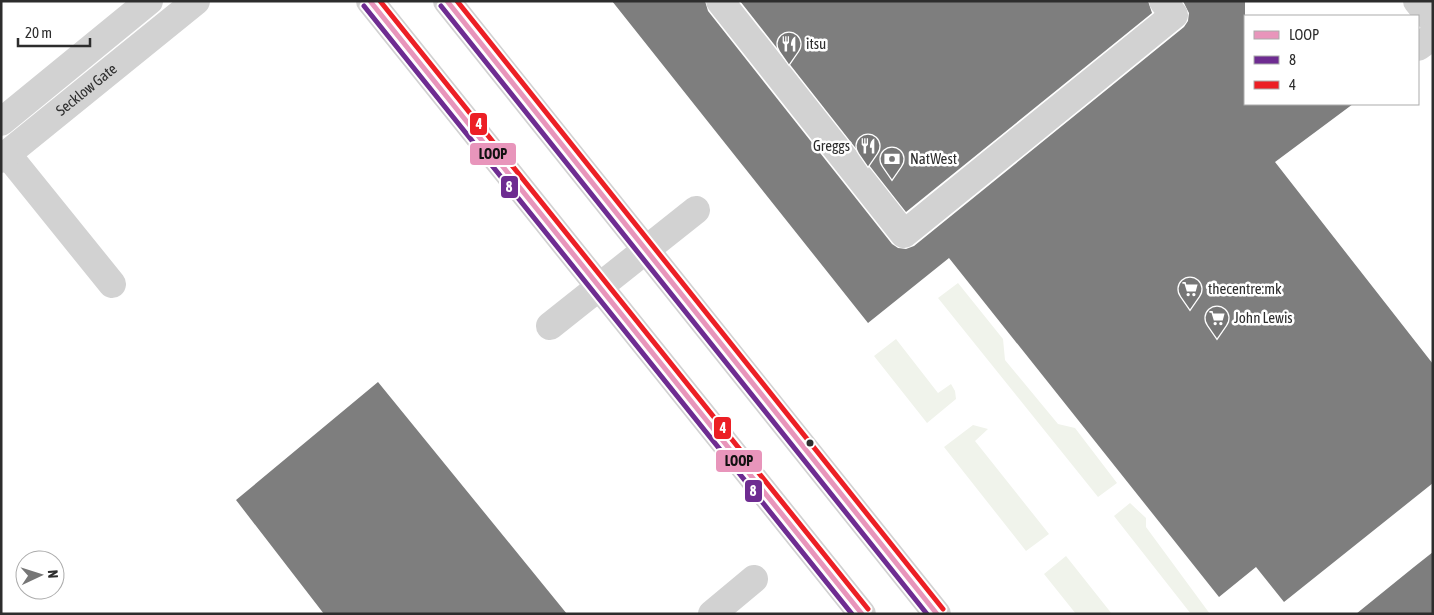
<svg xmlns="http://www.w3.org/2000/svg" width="1434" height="615" viewBox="0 0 1434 615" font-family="'Asap Condensed',sans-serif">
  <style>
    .green { fill: #f0f3eb }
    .building { fill: #7e7e7e }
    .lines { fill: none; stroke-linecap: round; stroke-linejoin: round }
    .minor { stroke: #d2d2d2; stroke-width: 28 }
    .bus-1-casing { stroke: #fff; stroke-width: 9 }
    .bus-2-casing { stroke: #fff; stroke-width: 9 }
    .bus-3-casing { stroke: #fff; stroke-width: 9 }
    .bus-1 { stroke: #e895bb; stroke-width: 5 }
    .bus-2 { stroke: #6e2c91; stroke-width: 5 }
    .bus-3 { stroke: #ec1f25; stroke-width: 5 }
    .bus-dot { fill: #2d2d2d; stroke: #fff; stroke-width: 2 }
    .labels { text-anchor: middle; stroke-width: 5; stroke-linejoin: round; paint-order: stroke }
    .poi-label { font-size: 15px; fill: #2d2d2d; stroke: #fff; text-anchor: start }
    .street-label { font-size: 15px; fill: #2d2d2d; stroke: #fff }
    .line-badge { stroke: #fff; stroke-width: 2 }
    .badge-label { font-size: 14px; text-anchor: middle; font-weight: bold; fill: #fff }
    .pale-badge-label { font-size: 14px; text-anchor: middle; font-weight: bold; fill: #111 }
  </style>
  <rect width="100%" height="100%" fill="#fff"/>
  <path class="green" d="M958,283L1003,339L1005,360L1058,424L1075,428L1117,483L1098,497L938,298Z
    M896,339L938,393L951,384L955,391L956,399L927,423L874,356Z
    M973,425L988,429L975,441L1049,534L1026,551L944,447Z
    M1130,503L1146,518V527L1210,614H1191L1114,516Z
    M1066,556L1112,614H1076L1044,574Z"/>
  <path class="building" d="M612,1H705L708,11L892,244L898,248L906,249L914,246L1184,27L1188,21L1189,13L1183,1H1245V104H1353L1275,162L1433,364V483L1284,602L1256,567L1219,597L949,258L868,323Z
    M740,1H1148L1152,13L906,212Z
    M378,382L567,614H324L236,500Z
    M1433,552V614H1356L1414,567Z"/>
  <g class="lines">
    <g class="minor">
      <path d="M370,1L862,614"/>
      <path d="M447,1L937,614"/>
      <path d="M720,1L904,234L1174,15L1163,1"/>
      <path d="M1417,1L1433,21"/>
      <path d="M1418,47L1433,36"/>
      <path d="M1,122L149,1"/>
      <path d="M7,154L112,284"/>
      <path id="s1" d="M1,159L196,1"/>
      <path d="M550,326L696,210"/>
      <path d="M712,614L754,579"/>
    </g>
    <defs>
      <path id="bus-1" d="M370,1L862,614
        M447,1L937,614"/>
      <path id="bus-2" d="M364,6L852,614
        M441,6L927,614"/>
      <path id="bus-3" d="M380,1L868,609
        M457,1L943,609"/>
    </defs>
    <use href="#bus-1" class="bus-1-casing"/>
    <use href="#bus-2" class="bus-2-casing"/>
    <use href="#bus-3" class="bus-3-casing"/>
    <use href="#bus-1" class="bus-1"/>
    <use href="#bus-2" class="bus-2"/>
    <use href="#bus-3" class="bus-3"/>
  </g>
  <defs>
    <symbol id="restaurant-pin" viewBox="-11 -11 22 30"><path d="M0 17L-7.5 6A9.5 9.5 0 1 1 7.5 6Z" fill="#767676" stroke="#fff"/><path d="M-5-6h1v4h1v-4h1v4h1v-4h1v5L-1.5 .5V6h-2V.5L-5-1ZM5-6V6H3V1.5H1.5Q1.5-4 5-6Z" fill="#fff"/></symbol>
    <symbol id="bank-pin" viewBox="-11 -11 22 30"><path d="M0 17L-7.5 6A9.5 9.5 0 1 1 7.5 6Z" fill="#767676" stroke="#fff"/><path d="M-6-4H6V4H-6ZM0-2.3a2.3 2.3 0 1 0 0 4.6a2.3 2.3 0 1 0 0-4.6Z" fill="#fff"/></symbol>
    <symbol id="supermarket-pin" viewBox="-11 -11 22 30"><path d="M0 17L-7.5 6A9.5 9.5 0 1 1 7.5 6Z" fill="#767676" stroke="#fff"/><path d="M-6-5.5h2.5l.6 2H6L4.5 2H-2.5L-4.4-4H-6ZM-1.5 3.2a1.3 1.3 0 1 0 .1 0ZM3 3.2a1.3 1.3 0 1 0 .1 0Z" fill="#fff"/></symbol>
  </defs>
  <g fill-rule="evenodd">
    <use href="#restaurant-pin" x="775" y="30" width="28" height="38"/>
    <use href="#restaurant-pin" x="854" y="132" width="28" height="38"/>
    <use href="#bank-pin" x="878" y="145" width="28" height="38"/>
    <use href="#supermarket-pin" x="1176" y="275" width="28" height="38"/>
    <use href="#supermarket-pin" x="1203" y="304" width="28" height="38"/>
  </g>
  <circle class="bus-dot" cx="810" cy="443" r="4.5"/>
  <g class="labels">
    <g class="poi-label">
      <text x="806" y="49">itsu</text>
      <text x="850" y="151" text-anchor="end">Greggs</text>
      <text x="910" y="164">NatWest</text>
      <text x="1208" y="294">thecentre:mk</text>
      <text x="1234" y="323">John Lewis</text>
    </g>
    <g class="street-label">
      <text dy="5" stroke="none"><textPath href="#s1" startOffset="110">Secklow Gate</textPath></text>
    </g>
  </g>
  <g class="line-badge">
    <rect x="469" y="112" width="19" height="24" rx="5" fill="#ec1f25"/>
    <rect x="469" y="142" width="48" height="24" rx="5" fill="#e895bb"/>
    <rect x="500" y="175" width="19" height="24" rx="5" fill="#6e2c91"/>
    <rect x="713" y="416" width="19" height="24" rx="5" fill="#ec1f25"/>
    <rect x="715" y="449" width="48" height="24" rx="5" fill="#e895bb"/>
    <rect x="744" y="479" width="19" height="24" rx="5" fill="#6e2c91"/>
  </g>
  <g class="badge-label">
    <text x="479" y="129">4</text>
    <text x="509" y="192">8</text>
    <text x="723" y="433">4</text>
    <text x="753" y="496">8</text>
  </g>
  <g class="pale-badge-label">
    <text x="493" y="159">LOOP</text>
    <text x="739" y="466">LOOP</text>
  </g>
  <rect width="1434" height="615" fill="none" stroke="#2d2d2d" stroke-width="5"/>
  <rect x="1244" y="15" width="175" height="90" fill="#ffffff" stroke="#ababab"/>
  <rect x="1254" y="31" width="25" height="8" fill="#e895bb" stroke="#ababab"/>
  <text x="1289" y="40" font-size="15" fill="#2d2d2d">LOOP</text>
  <rect x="1254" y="56" width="25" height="8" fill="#6e2c91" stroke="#ababab"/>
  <text x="1289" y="65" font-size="15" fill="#2d2d2d">8</text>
  <rect x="1254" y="81" width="25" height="8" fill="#ec1f25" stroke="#ababab"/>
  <text x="1289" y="90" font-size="15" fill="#2d2d2d">4</text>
  <g transform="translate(40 575) rotate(86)"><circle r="24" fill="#ffffff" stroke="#ababab"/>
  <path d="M0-4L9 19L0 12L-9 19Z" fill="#767676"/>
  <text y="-8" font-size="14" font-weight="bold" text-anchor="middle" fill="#2d2d2d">N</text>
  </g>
  <path d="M18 38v8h72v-8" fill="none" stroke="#2d2d2d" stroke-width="2.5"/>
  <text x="25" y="38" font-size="15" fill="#2d2d2d" stroke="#ffffff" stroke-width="4" paint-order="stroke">20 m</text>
</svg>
